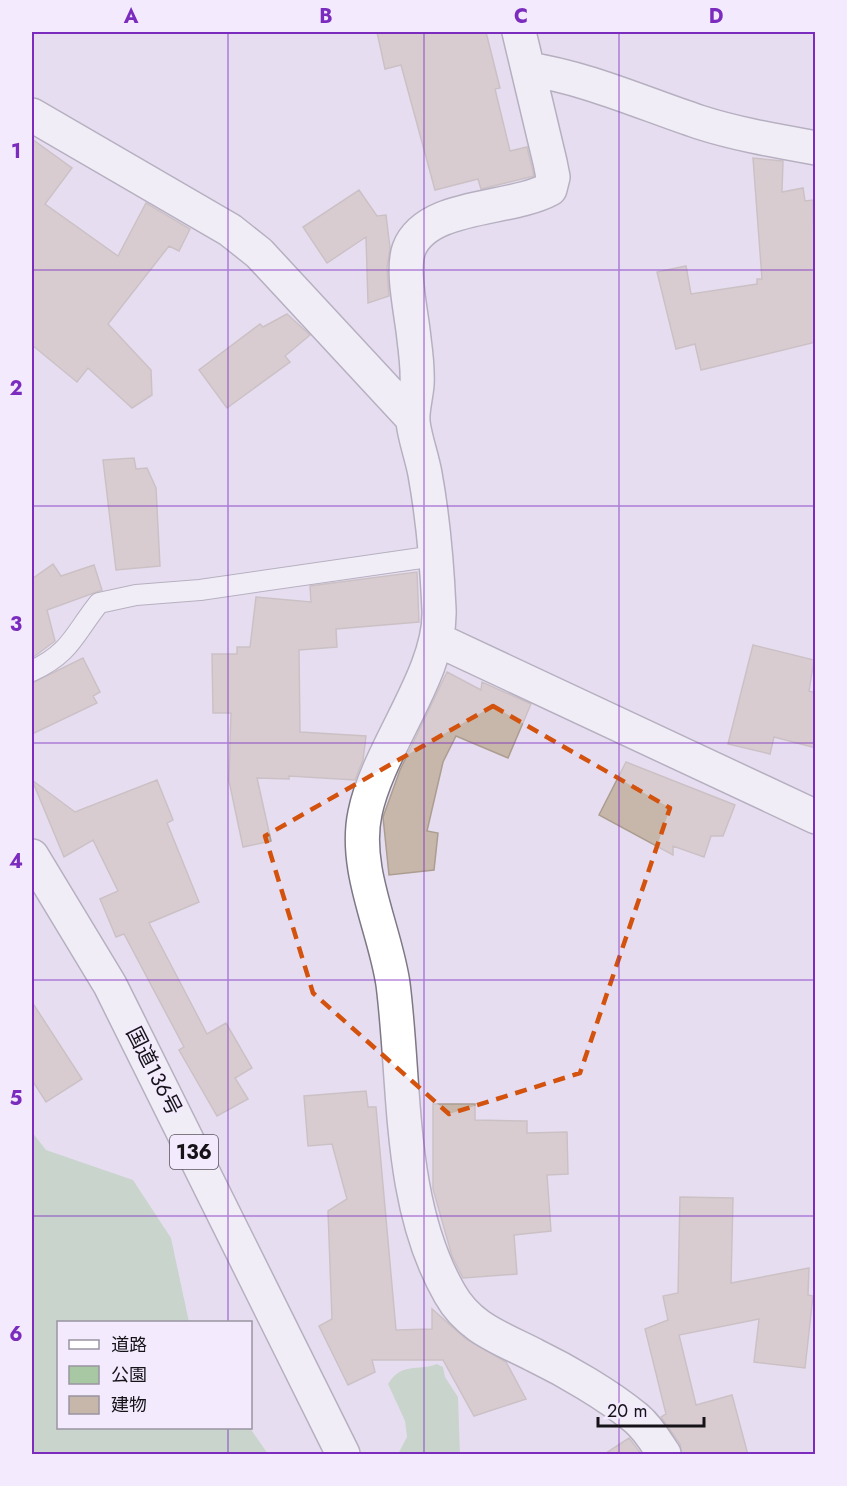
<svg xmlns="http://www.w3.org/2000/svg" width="847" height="1486" viewBox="0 0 847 1486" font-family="Jost,'Noto Sans JP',sans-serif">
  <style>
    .green { fill: #a7c8a2 }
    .building { fill: #c7b7aa; stroke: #ac9d91; stroke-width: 1.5 }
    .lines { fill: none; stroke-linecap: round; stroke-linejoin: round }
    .lane-casing { stroke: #7d7786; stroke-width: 22 }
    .street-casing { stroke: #7d7786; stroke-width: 36 }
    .highway-casing { stroke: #7d7786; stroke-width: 36 }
    .lane { stroke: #fff; stroke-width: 20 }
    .street { stroke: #fff; stroke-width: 33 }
    .highway { stroke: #fff; stroke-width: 33 }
    .marked { fill: none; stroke: #d3520d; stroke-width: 4.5; stroke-dasharray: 12 8; stroke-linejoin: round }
    .grid { fill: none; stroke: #7b2cbf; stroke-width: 1.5; stroke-opacity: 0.55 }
    .labels { text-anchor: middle; stroke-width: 4.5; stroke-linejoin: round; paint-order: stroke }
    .shield { fill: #f3ebfd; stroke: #58535d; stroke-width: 1.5 }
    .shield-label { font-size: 20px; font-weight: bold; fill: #151218 }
    .street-label { font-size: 21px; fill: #151218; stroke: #f3ebfd }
    .neatline { fill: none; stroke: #7b2cbf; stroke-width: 2 }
    .grid-label { font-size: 20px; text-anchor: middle; font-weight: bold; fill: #7b2cbf }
  </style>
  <rect width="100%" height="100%" fill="#e6def0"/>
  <path class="green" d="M32,1132L46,1150L133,1180L171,1238L189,1322H58V1428H250L268,1454H32Z
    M437,1364L443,1367L445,1377L458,1397L460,1454H398L407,1437L405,1421L388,1384C403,1361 416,1372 437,1364Z"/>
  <path class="building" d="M377,32H486L500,88L495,89L510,151L527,147L534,176L481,189L478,179L435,190L401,65L385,69Z
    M32,139L72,168L45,204L118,256L146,203L190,229L179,251L169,246L108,324L151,370L152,395L132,408L88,368L77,382L32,345Z
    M753,158L783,161L782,192L803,188L805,201L813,200L816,342L701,370L695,344L676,349L657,272L686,266L691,294L757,284V279H762Z
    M359,190L377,216L386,215L390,248L387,268L389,296L368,303L366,237L327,263L303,227Z
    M287,314L310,335L285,356L290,362L227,408L199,370L260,324L263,327Z
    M134,458L136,469L147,468L156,488L160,566L116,570L103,460Z
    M53,564L61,576L94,565L102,590L47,610L55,641L32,658V579Z
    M417,572L419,622L336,629L337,647L299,650L300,732L366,736L363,760L355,780L289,776V779L257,778L271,841L243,847L229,781L231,713H213L212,654H237V647H250L256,597L311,602L310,586Z
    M753,645L814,660L809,691L816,693V748L774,737L770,754L728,744Z
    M83,658L100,692L93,696L97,703L32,734V683Z
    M447,672L481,690L482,682L531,704L508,758L456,736L443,762L427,831L438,833L434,870L389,875L383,817L400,770Z
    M626,762L735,805L723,836H711L704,857L673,846V855L599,815Z
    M32,780L75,812L157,780L173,820L167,823L199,902L149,923L207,1034L226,1023L252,1068L235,1078L248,1099L217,1116L179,1050L184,1047L124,934L116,937L100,899L118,891L93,840L64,857Z
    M32,1002L82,1079L46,1102L32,1080Z
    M366,1091L368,1107H376L396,1330L432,1329V1309L466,1339L506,1362L526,1399L474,1416L443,1360H372L375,1372L348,1385L319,1326L332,1319L328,1211L347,1199L332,1144L308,1146L304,1096Z
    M433,1104H475V1120L527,1121V1133L567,1132L568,1174L547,1175L551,1231L514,1235L517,1274L463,1278L452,1256L433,1189Z
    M680,1197L733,1198L731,1283L809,1268L808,1295L813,1296L805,1368L754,1362L759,1319L679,1335L696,1405L732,1395L748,1455H682L680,1444L661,1417L666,1414L645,1329L668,1320L663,1296L678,1293Z
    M629,1438L642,1455H603Z"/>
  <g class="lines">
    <defs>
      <path id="lane" d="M32,671C71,653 74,634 99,603L136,595L200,590L435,556"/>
      <path id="street" d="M519,32L550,162L553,177L550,189C510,211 427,203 409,249C401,271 412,315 414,339C416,354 418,369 417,385C416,397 412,410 413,422C415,439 422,457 425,474C433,518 437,564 439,609C442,673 378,748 365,813C353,869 385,929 393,984C406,1086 397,1202 450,1294C469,1328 501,1338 534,1355C567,1371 608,1395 636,1418C648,1428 656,1442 664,1454
        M528,69C587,78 642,103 699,122C736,134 777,141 816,148
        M32,115L230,230L259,253L413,419
        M438,640L816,817"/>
      <path id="highway" d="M32,856L110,985L343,1454"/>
    </defs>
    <use href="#lane" class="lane-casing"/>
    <use href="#street" class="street-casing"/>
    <use href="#highway" class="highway-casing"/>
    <use href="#lane" class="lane"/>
    <use href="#street" class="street"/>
    <use href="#highway" class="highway"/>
  </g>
  <path d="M0 0H847V1486H0ZM493,706L670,808L580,1073L449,1114L313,993L265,836Z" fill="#e6def0" fill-opacity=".55" fill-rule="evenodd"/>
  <path class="marked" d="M493,706L670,808L580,1073L449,1114L313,993L265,836Z"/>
  <path class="grid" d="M228,32V1322M424,32V1454M619,32V1454M32,270H816M32,506H816M32,743H816M32,980H816M32,1216H816M228,1428V1454"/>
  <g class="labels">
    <rect class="shield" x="170" y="1135" width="48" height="34" rx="4.5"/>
    <g class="shield-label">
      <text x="194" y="1159">136</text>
    </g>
    <g class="street-label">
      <text transform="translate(154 1071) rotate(63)" y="7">国道136号</text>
    </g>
  </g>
  <rect width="847" height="1486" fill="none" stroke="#f3ebfd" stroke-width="66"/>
  <rect x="57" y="1321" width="195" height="108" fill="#f3ebfd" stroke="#9a94a1" stroke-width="1.5"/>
  <rect x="69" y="1340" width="30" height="9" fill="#ffffff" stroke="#9a94a1" stroke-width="1.5"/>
  <text x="111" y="1351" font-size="18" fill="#151218">道路</text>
  <rect x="69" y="1366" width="30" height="18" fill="#a7c8a2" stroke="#9a94a1" stroke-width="1.5"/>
  <text x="111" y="1381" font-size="18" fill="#151218">公園</text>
  <rect x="69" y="1396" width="30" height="18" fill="#c7b7aa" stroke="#9a94a1" stroke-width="1.5"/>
  <text x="111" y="1411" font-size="18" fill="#151218">建物</text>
  <path d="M598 1417v9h106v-9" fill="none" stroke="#151218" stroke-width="3"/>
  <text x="607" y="1417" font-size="18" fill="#151218" stroke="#f3ebfd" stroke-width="4.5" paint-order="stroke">20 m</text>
  <rect x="33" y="33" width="781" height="1420" class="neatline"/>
  <g class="grid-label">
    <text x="131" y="23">A</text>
    <text x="326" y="23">B</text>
    <text x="521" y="23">C</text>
    <text x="716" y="23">D</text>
    <text x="16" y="158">1</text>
    <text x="16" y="395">2</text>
    <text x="16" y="631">3</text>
    <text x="16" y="868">4</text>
    <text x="16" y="1105">5</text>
    <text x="16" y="1341">6</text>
  </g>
</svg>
